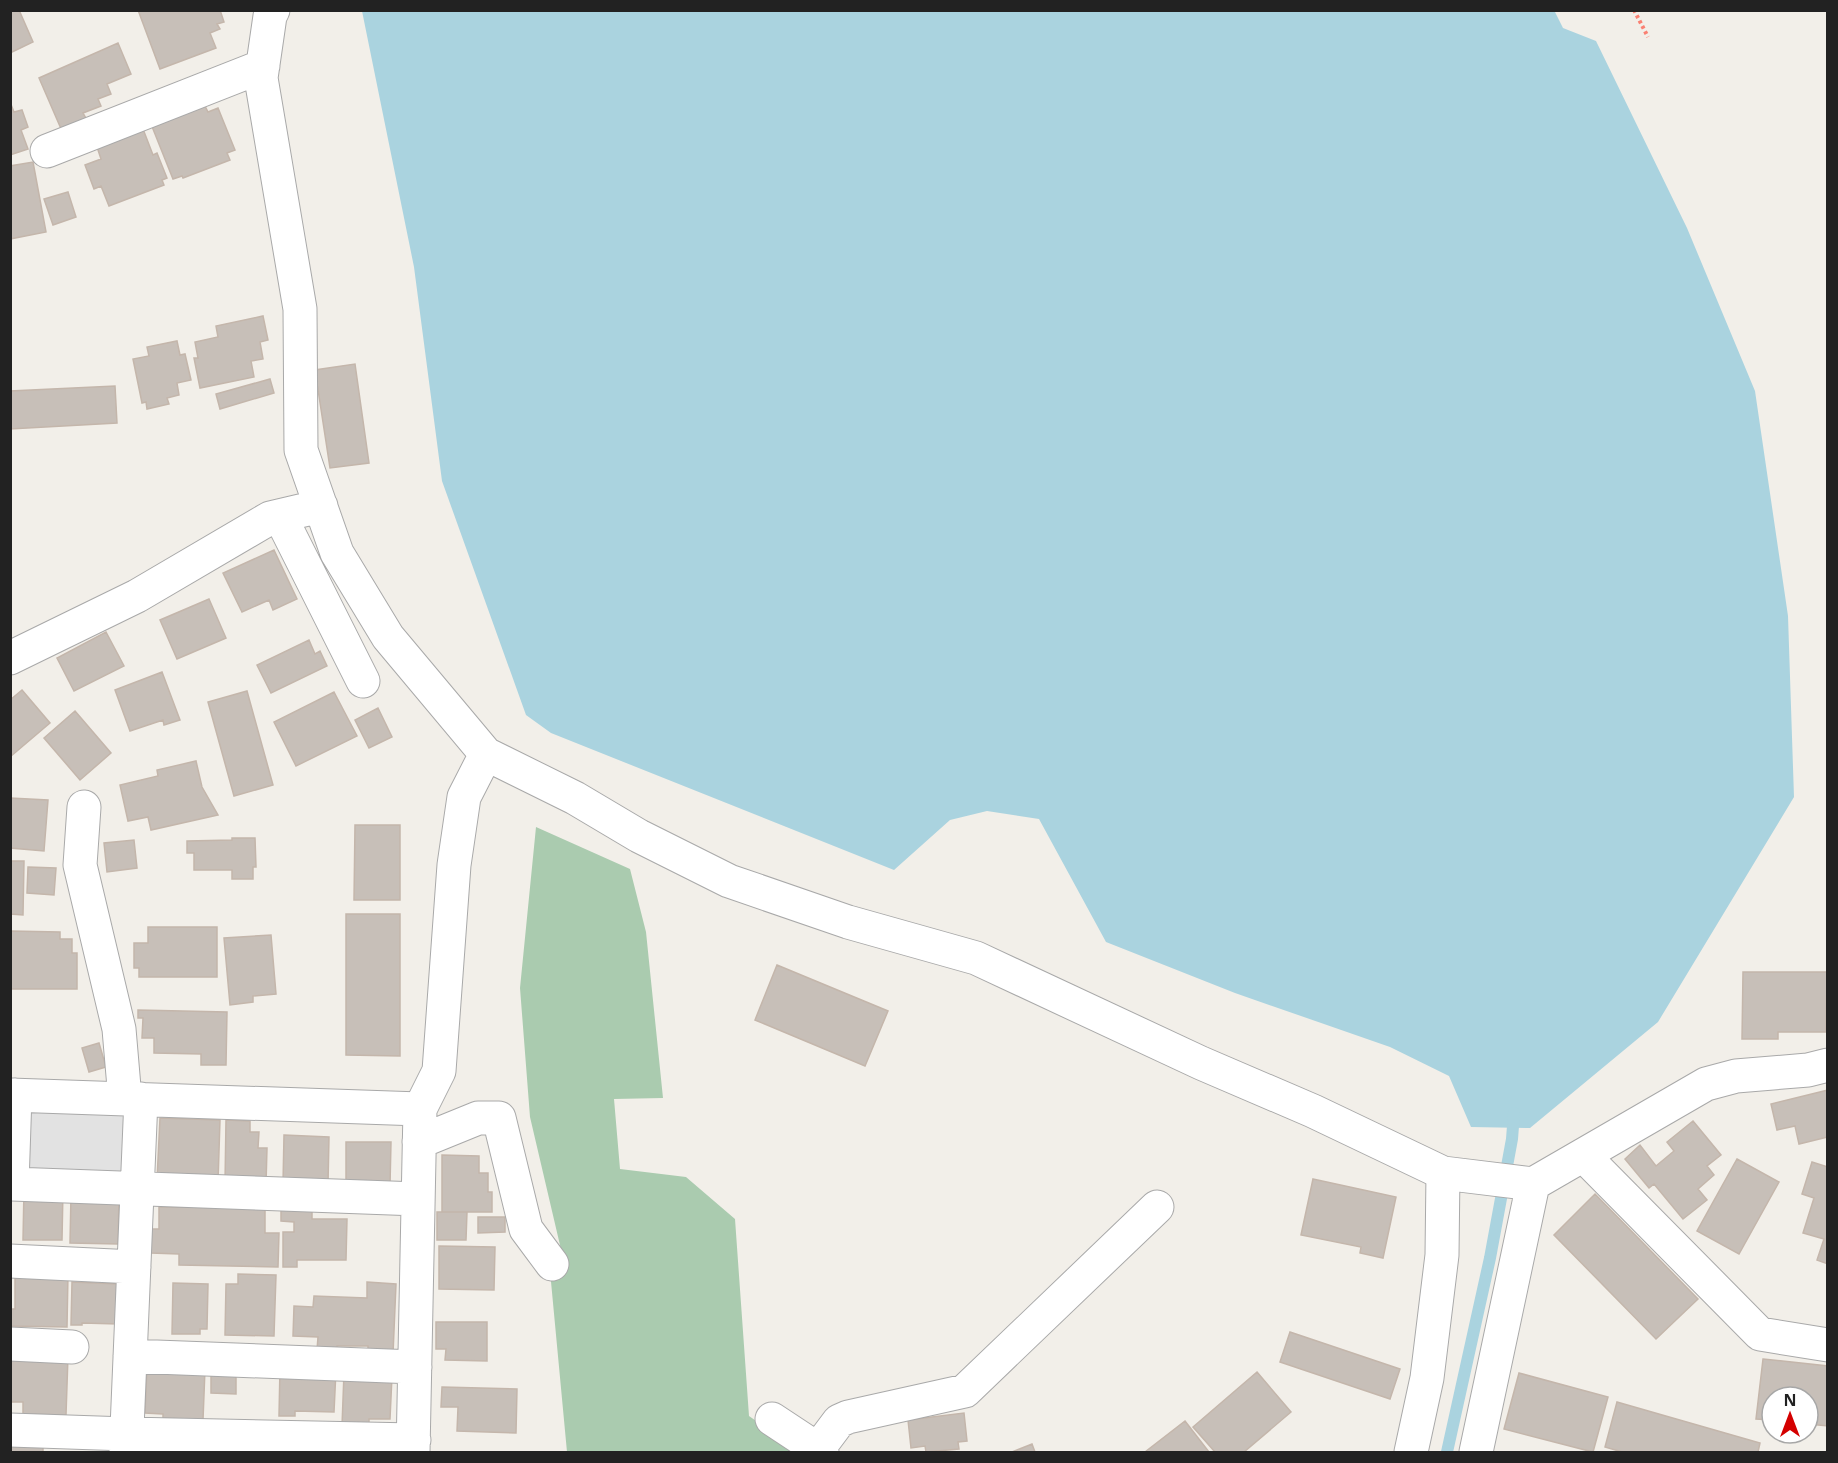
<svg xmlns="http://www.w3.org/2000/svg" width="1838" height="1463" viewBox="0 0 1838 1463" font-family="'Noto Sans',sans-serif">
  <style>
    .cemetery { fill: #aacbaf }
    .parking { fill: #e2e2e2 }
    .water { fill: #aad3df }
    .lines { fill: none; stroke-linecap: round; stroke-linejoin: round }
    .stream { stroke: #aad3df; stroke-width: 12 }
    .building { fill: #c7bfb8; stroke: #c4b6ab; stroke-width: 1.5 }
    .minor-casing { stroke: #a9a9a9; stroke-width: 35 }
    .path { stroke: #fa8072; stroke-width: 4; stroke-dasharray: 3 3; stroke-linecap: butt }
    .minor { stroke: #fff; stroke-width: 33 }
  </style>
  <rect width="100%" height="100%" fill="#f2efe9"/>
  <path class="cemetery" d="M536,827L630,869L646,932L663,1098L614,1099L620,1169L686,1177L735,1219L749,1416L801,1452H567L550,1271L563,1258L530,1117L520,988Z"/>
  <path class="parking" d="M30,1110L124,1114L125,1178L25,1181Z"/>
  <path class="water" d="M1554,10L1563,28L1596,41L1687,228L1755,391L1788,616L1794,797L1658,1022L1530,1128L1471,1127L1449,1076L1390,1047L1235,993L1106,942L1039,819L987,811L950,820L894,870L551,733L526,715L442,481L414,267L362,11Z"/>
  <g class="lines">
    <path class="stream" d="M1447,1452L1490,1258L1512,1139L1514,1113"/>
  </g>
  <path class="building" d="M10,10H19L33,42L10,53Z
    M138,10H220L224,22L217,24L220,29L210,33L216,48L160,69Z
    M118,43L131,74L107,84L111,94L98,99L101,106L83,113L87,120L62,131L39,78Z
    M10,102L14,112L22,110L28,127L21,130L28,149L10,155Z
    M204,104L208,112L218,108L235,150L227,153L230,160L183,178L182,176L173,179L151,124Z
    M143,129L153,155L157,153L167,178L162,180L164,185L109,206L101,186L94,189L85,165L101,159L97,147Z
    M33,162L46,232L10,239V166Z
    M68,192L76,217L53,225L44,199Z
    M263,316L268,340L260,342L263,359L251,361L254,377L200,388L194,358H198L195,342L218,337L216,326Z
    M177,341L180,355L185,354L191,380L177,383L179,395L167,398L169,404L147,409L146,402L142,403L133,359L149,356L147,347Z
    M355,364L369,463L330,468L315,370Z
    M270,379L274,393L220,409L216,394Z
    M115,386L117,423L10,429V391Z
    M274,550L297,599L273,610L269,600L242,612L223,573Z
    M209,599L226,638L177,659L160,620Z
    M106,632L124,666L74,691L57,658Z
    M309,640L315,654L320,651L327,666L271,693L257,665Z
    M162,672L180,720L164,725L163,720L130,731L115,690Z
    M22,690L50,723L10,757V700Z
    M247,691L273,785L234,796L208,702Z
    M334,692L357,736L296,766L274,722Z
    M378,708L392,737L369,748L355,720Z
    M75,711L111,753L80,780L44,738Z
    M196,761L202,787L218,815L151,830L148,817L128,821L120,785L158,776L157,770Z
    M10,798L48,800L44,851L10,848Z
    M355,825H400V900H354Z
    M232,838H255L256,867H253V879H232V870H194V853H187V841L232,840Z
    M134,840L137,868L107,872L104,843Z
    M10,861H24L23,915L10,914Z
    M28,867L56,868L54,895L27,893Z
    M346,914H400V1056L346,1055Z
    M148,927H217V977H139V968H134V943H148Z
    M10,931L60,932V939H72V953H77V989H10Z
    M271,935L276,994L253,996V1002L230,1005L224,938Z
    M777,965L888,1011L865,1066L755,1020Z
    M1743,972H1827L1826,1032H1778V1039H1742Z
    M138,1010L227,1012L226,1065H201V1054L154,1053V1038H142L143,1018H138Z
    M99,1043L106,1067L89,1072L82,1048Z
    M1828,1090V1137L1799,1144L1795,1126L1777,1130L1771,1104Z
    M160,1118L220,1120L218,1182L157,1180Z
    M226,1120L250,1121V1132H259L258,1148H267L266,1184L225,1183Z
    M1693,1121L1721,1155L1707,1166L1714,1175L1698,1189L1707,1200L1683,1219L1654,1184L1649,1188L1625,1159L1640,1145L1656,1166L1674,1151L1667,1142Z
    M284,1135L329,1137L328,1184L283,1183Z
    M346,1142H391L390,1186H346Z
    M442,1155L479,1156V1173H488V1192H492V1212H442Z
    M1737,1159L1779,1182L1739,1254L1697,1231Z
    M1812,1162L1828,1167V1264L1817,1260L1824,1239L1803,1233L1814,1198L1802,1194Z
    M1313,1179L1396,1197L1383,1258L1360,1253L1361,1247L1301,1235Z
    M24,1189L63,1190L62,1240H23Z
    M1595,1194L1698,1299L1656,1339L1554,1235Z
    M71,1195L119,1196L118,1244L70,1243Z
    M265,1203V1233H279L278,1267L179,1265V1254L151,1253V1229H159V1207H202Z
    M281,1205H312V1219H347L346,1260H297V1267H283V1232H294V1222L281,1221Z
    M437,1212H467L466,1240H437Z
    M478,1217H505V1232L478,1233Z
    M439,1246L495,1247L494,1290L439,1289Z
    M15,1273L68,1274L67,1327L10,1326V1309H15Z
    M238,1274L276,1275L274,1336L225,1335L226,1284H238Z
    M72,1282L119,1284L118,1324L82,1323V1325H71Z
    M367,1282L396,1284L393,1354L368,1357V1346H337V1351L317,1350L318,1337L293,1336L294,1306L313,1307L314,1296L367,1298Z
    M173,1283L208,1284L207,1329H200V1334H172Z
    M436,1322H487V1361L445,1360L446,1349H436Z
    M1290,1332L1400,1369L1390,1399L1280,1362Z
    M10,1355L68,1356L66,1415L23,1414V1402H10Z
    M1763,1359L1828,1366V1426L1808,1424V1397H1772V1420L1756,1419Z
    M211,1365H236V1394L211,1393Z
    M147,1367L205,1369L203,1420L163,1418V1414L145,1413Z
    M280,1368L336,1370L334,1412L295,1411V1416H279Z
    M1257,1372L1291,1412L1244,1452H1215L1193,1427Z
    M344,1373L392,1376L390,1419H369V1427L342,1426Z
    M1519,1373L1608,1397L1593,1452L1504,1429Z
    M442,1387L517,1389L516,1433L457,1431L458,1407H441Z
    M1617,1402L1760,1443L1758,1452H1622L1605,1447Z
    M964,1413L967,1441L958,1442L959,1449L926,1452L925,1446L911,1448L908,1420Z
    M1185,1421L1209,1452H1145Z
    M1032,1444L1035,1452H1012Z
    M10,1446L43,1447V1452H10Z"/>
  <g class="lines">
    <defs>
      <path id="minor" d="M273,10L270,16L261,78L300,309L301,450L337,553L388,637L486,754L575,798L639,836L729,881L848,922L976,958L1201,1063L1313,1111L1443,1173L1533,1184L1706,1084L1736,1076L1808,1070L1828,1065
        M47,151L263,66
        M280,516L363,681
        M10,658L137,596L270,518L321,506
        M84,807L80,865L119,1029L125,1099
        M10,1095L420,1109L413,1452
        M15,1095L12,1184L418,1199
        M420,1109L439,1071L454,865L464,797L486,754
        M419,1142L478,1118H499L526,1229L552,1264
        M1584,1156L1760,1334L1828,1345
        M10,1261L134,1267
        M10,1344L72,1347
        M130,1356L415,1367
        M772,1419L822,1452
        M10,1430L127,1434L414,1440
        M818,1449L839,1421L848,1417L965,1391L1157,1207
        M126,1452L141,1099
        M1411,1452L1427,1378L1442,1255L1443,1173
        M1476,1452L1533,1184"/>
    </defs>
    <use href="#minor" class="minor-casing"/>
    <path class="path" d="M1634,10L1648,37"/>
    <use href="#minor" class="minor"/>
  </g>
  <rect width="1838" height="1463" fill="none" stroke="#222222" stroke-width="24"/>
  <g transform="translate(1790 1415)"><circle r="28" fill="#ffffff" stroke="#a7a7a7" stroke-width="1.5"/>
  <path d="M0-4.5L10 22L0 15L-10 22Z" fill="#d40000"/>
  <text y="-9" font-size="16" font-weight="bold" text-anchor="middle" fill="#222222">N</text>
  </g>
</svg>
